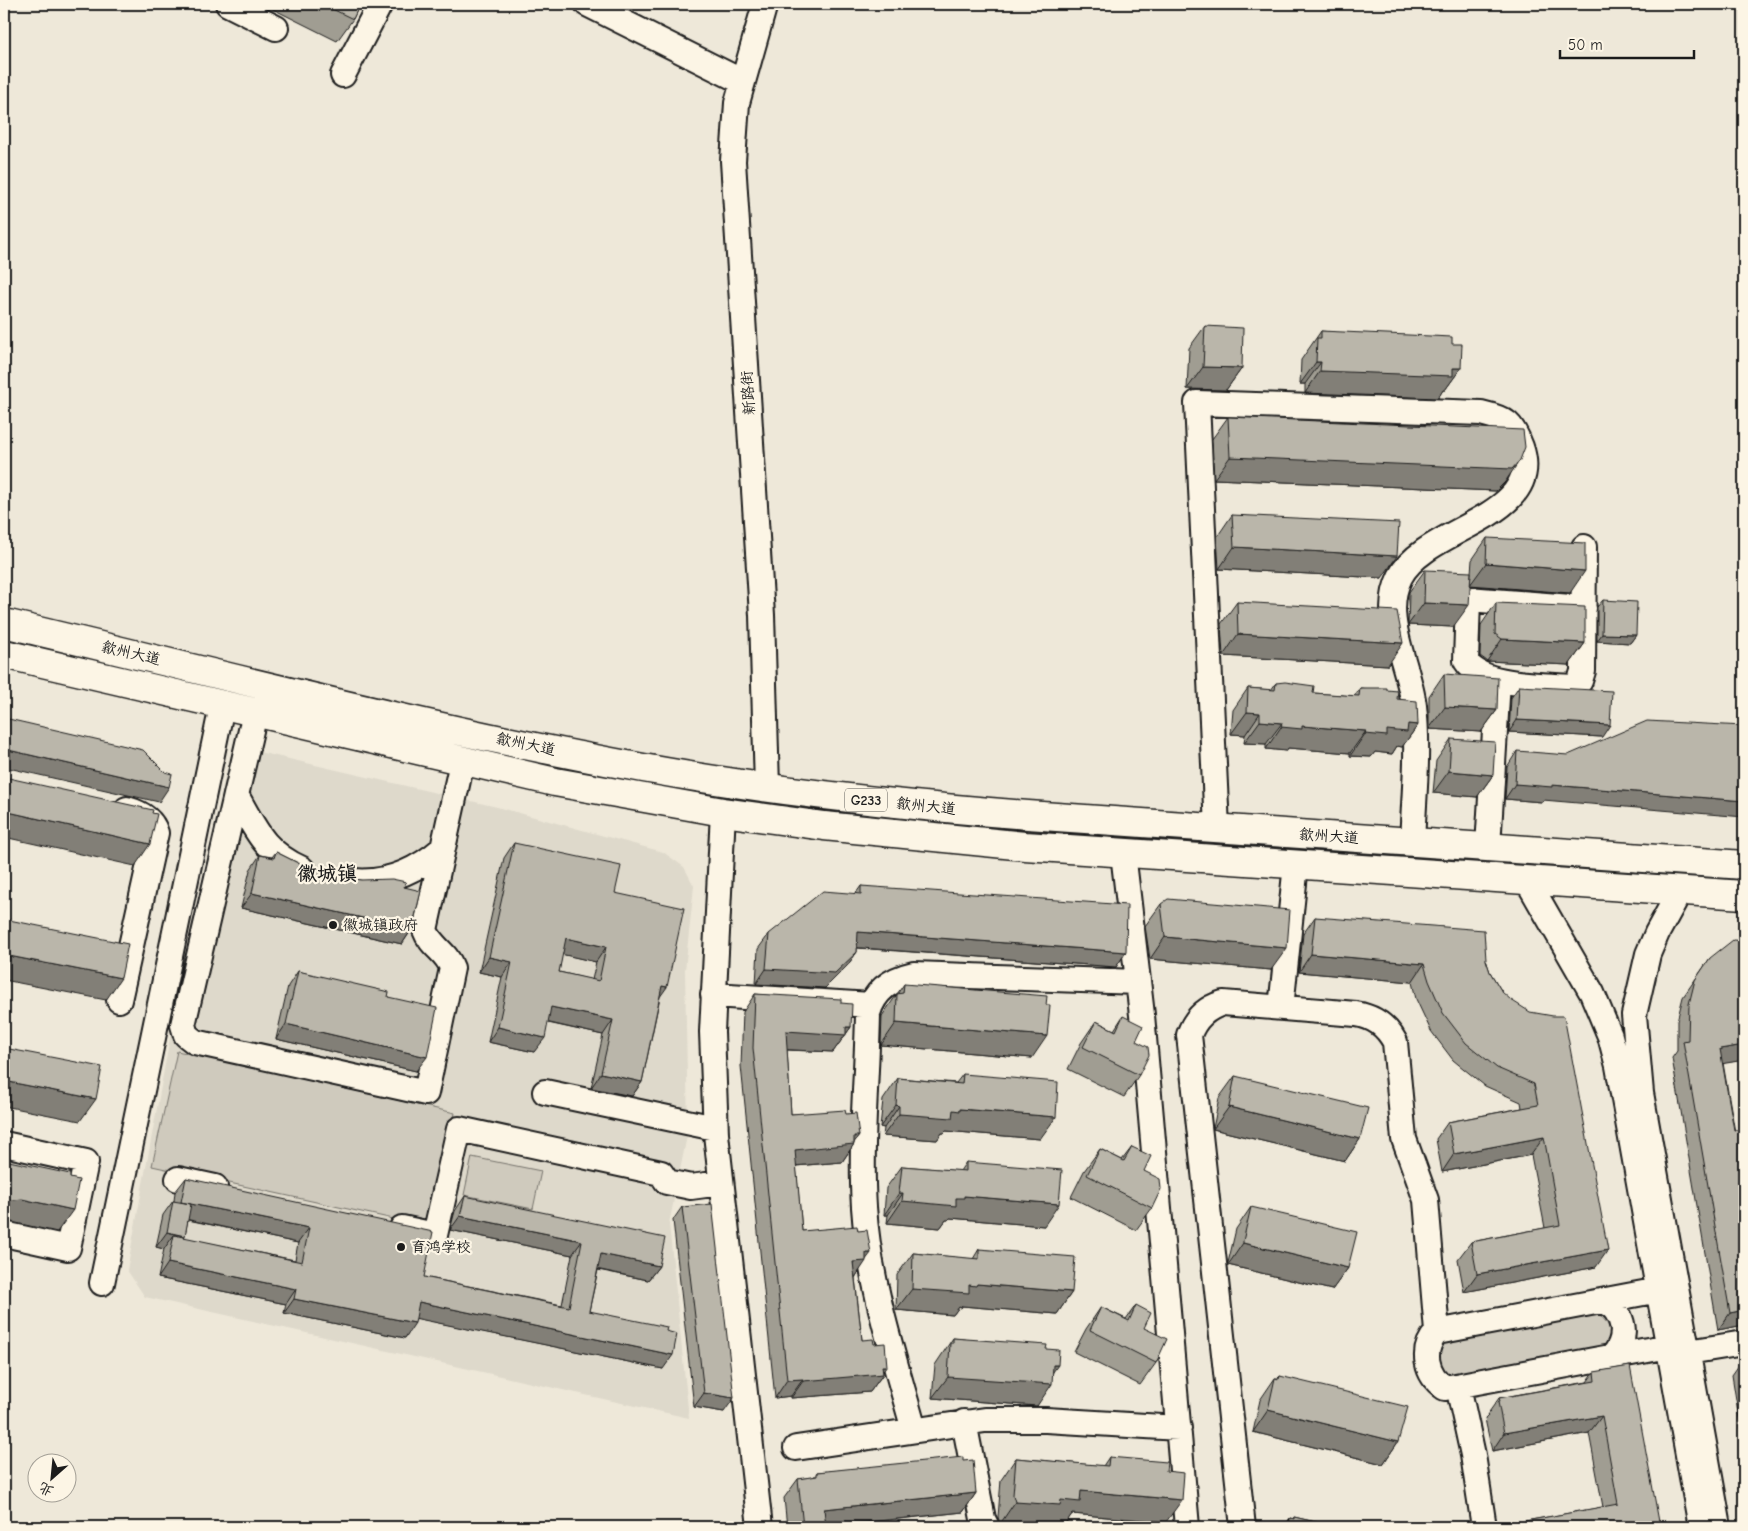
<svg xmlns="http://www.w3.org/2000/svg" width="1748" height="1531" viewBox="0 0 1748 1531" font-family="'Comic Neue','LXGW WenKai TC',sans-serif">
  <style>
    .built { fill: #ded9cb }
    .green { fill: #cfcabd; stroke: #76736c }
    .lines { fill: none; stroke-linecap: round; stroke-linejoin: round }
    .minor-casing { stroke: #1c1c1c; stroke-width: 28 }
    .highway-casing { stroke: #1c1c1c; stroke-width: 31 }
    .minor { stroke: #fcf5e5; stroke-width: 24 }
    .highway { stroke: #fcf5e5; stroke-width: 28 }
    .wall { fill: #a09d92; stroke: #1c1c1c; fill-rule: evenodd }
    .shaded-wall { fill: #827f77; stroke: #1c1c1c }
    .building { fill: #bab6aa; stroke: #1c1c1c; fill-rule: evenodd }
    .poi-dot { fill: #1c1c1c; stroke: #fcf5e5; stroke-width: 2 }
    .labels { text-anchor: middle; stroke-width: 4.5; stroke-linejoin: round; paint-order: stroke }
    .shield { fill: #fcf5e5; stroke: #5f5d58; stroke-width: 1 }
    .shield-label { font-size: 14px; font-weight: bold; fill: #1c1c1c }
    .street-label { font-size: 15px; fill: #1c1c1c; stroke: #fcf5e5 }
    .poi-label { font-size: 15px; fill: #1c1c1c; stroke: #fcf5e5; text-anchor: start }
    .district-label { font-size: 20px; font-weight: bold; fill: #1c1c1c; stroke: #fcf5e5 }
  </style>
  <rect width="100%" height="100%" fill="#eee8d9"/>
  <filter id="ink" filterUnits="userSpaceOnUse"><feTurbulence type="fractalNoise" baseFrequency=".02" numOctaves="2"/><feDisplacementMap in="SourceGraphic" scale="10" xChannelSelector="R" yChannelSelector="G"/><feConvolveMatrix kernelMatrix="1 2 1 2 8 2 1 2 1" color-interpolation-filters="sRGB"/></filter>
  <g filter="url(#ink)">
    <path class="built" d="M237,747L497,807L663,852L684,867L694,886L685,970L688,1131L669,1224L689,1418L145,1297L127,1270L169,1043Z"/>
    <path class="green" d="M177,1051L455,1113L430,1227L152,1166Z
      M472,1157L541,1171L533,1209L464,1195Z
      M1595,1314C1611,1320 1615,1336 1602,1347L1450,1376L1440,1370L1436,1353L1444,1343L1449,1341Z"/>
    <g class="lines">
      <defs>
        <path id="minor" d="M228,4L276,28
          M587,4L743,82
          M765,4L737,103L733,161L762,615L767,787
          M343,75L380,4
          M1584,547L1583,671L1580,681L1572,687C1544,684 1482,687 1466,661L1468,599L1584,608
          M255,713L183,1025L186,1035L195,1042L426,1093L452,968C447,952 431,947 425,930L462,762
          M236,795C256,830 263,851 302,869
          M723,812L712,1032L716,1134L760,1527
          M1217,828L1197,403L1481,413C1507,419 1512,423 1521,447C1546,518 1426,526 1400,577C1380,617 1409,664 1414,706C1419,750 1414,797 1412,842
          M1488,847L1498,681
          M1123,853L1142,1015L1187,1527
          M1527,880L1592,993L1610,1036L1618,1066L1701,1527
          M354,881C389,884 418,870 443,848
          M1680,891L1657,933L1648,954L1634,1015L1641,1093L1719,1527
          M713,995L871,1005
          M119,1000L156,833C152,819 141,813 127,809
          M1281,1008L1296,864
          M545,1092L715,1128
          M4,1144L86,1162L68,1248L4,1234
          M178,1179L215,1187
          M402,1228L435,1235L459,1129L661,1173L667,1182L691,1187L720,1183
          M102,1283L222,706
          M1659,1290L1437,1332C1420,1350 1426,1375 1445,1388L1669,1346
          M1605,1300C1625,1315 1629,1337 1613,1356
          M1688,1352L1744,1343
          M1458,1386L1473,1455L1484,1527
          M964,1422L983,1519L987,1527
          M914,1430C894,1357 869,1282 864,1207C860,1144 867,1076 868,1013C875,990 891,979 914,974L1138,982
          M796,1448L985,1420H1046L1179,1428
          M1243,1527L1189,1035C1195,1018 1206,1008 1223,1003L1356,1014C1374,1017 1386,1025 1395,1042L1404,1139L1426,1200L1437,1332"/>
        <path id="highway" d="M4,623C216,673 428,729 643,768C770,791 899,805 1028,815L1744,865
          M4,654L555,782L723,812L824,826L1025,846L1744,895"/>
      </defs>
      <use href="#minor" class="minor-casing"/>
      <use href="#highway" class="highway-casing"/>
      <use href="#minor" class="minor"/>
      <use href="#highway" class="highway"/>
    </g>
    <path class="wall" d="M263,4H360L353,19L337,41Z
      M1205,326L1242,368L1226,390L1187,389L1189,348Z
      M1321,331L1452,344L1461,368L1445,390H1443L1438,398L1305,393V384H1300L1301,360Z
      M1228,417L1505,482L1496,491L1214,479L1212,439Z
      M1232,515L1382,578L1219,569L1217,537Z
      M1487,538L1570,593L1470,585L1472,560Z
      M1425,570L1453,627L1408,625L1409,592Z
      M1603,600L1636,635L1630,643L1597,641V607Z
      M1237,602L1388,665L1223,656L1221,624Z
      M1496,603L1585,643L1569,665L1487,661L1480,656L1481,625Z
      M1444,674L1497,710L1481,732L1429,729V696Z
      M1276,683L1313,693L1354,696L1360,688L1387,690L1397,699L1418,725L1402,747L1397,746L1392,754L1375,752L1371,757L1350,756V753L1288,748L1286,751L1266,749V744L1244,743L1245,735L1231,734L1233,710L1248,688L1271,690Z
      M1519,686L1602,737L1509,732L1511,698Z
      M1451,739L1493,775L1477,797L1433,793L1436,761Z
      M1517,751L1543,800L1542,802L1505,799L1507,767Z
      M514,843L615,893L660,997L642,1082L632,1096L591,1088L603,1035L548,1023L534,1052L488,1042L502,977L479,972L504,858ZM562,954L596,962L592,980L559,972Z
      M276,852L304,866L340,877L404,887L412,929L402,944L241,908L250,870L260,855L272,857Z
      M861,886L1126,952L1116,967L857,948V952L847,966L825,988L756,984L758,949L769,934L856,893Z
      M1161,904L1271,970L1150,959L1145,926Z
      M1315,917L1486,960L1490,972L1502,992L1596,1267L1464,1292L1458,1259L1471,1242L1545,1228L1531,1155L1442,1172L1436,1139L1448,1122L1522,1108L1521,1102L1485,1086L1453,1060L1431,1031L1416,999L1412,982L1299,972L1303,934Z
      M1710,958L1744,1060L1723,1063L1744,1184V1325L1718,1330L1672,1058L1677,1051V1021L1683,997Z
      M298,971L388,997L416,1071L276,1039L288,986Z
      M904,984L1032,1058L881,1045L882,1016Z
      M755,994L841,1003L851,1027L833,1052L787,1050L791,1114H846L859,1136L854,1142V1144L842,1162L796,1166L802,1231H858L866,1259L855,1278L862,1340L874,1344L883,1374L870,1392L791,1398V1396L775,1398L741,1066L743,1012Z
      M1123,1016L1136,1041L1139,1075L1124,1097L1068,1069L1081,1043L1096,1021L1114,1030Z
      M963,1074L1040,1139L946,1131L944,1133H942L937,1140L883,1136L884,1128L880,1127L883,1100L898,1078L956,1083Z
      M1235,1076L1360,1139L1345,1161L1213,1129L1219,1098Z
      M1132,1147L1144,1171L1152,1208L1136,1230L1071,1197L1084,1171L1100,1149L1122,1160Z
      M966,1162L1044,1226L950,1218L948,1220H946L940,1228L887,1223L888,1215H884L886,1188L902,1166L960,1171Z
      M186,1178L424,1277L562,1305L572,1255L450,1230L455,1211L465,1196L659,1266L648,1280L598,1270L589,1311L663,1369L416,1318L405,1338L284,1313L286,1304L158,1278L164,1249L156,1247L163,1215L173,1201H174L175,1192ZM188,1220L298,1243L295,1260L184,1238Z
      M682,1207L724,1412L694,1407L673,1220Z
      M1251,1207L1348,1268L1332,1290L1228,1265V1263L1236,1229Z
      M979,1249L1072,1292L1057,1314L962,1306L961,1308L959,1307L953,1315L896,1310L897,1275L913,1253L973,1259Z
      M1136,1305L1156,1363L1140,1385L1074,1352L1086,1329L1101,1307L1126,1319Z
      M953,1338L1046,1349L1053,1372L1037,1406L932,1398L935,1365Z
      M1744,1358V1449L1732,1375Z
      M1594,1372L1660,1527H1517L1520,1522L1603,1507L1589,1433L1492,1451L1485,1419L1488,1416L1487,1415L1499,1398L1587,1382Z
      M1280,1376L1398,1442L1383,1464L1253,1432L1260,1400L1275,1378H1278Z
      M1109,1457L1166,1471V1522L1072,1514L1065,1524L1048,1523L1045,1527L1000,1524L998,1517L1001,1480L1016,1458L1103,1466Z
      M963,1461L976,1493L963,1512L826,1527H787L784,1498L798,1479L814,1477L817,1472Z
      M1294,1517L1337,1527H1284L1290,1518L1293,1519Z"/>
    <path class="shaded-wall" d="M1316,362H1321L1305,384H1300Z
      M1203,367L1242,368L1226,390L1187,389Z
      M1453,368H1461L1445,390H1443L1438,398L1305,393L1320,371Z
      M1230,457L1520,460L1505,482L1496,491L1214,479Z
      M1234,547L1397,556L1382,578L1219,569Z
      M1486,563L1585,571L1570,593L1470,585Z
      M1424,603L1469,605L1453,627L1408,625Z
      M1238,634L1403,643L1388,665L1223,656Z
      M1602,634L1636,635L1630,643L1597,641Z
      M1502,639L1585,643L1569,665L1487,661Z
      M1445,707L1497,710L1481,732L1429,729Z
      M1247,712L1260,713L1245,735L1231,734Z
      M1517,720L1610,725L1602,737L1509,732Z
      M1260,721L1282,723L1266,744L1244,743Z
      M1408,724L1418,725L1402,747L1397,746L1392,754L1375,752L1371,757L1350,756L1365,734Z
      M1302,726L1366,731L1350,753L1288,748L1286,751L1266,749L1281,727Z
      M4,749L169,787L159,802L4,767Z
      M1449,771L1493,775L1477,797L1433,793Z
      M1515,784L1552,785L1744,801V817L1543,800L1542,802L1505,799Z
      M4,811L150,844L135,866L4,837Z
      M252,893L412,929L402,944L241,908Z
      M858,932L1126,952L1116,967L848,947Z
      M1165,937L1287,948L1271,970L1150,959Z
      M566,938L606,947L596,962L556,953Z
      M857,952L847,966L825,988L756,984L766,969Z
      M1311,954L1424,964L1412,982L1299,972Z
      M4,955L121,978L106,1000L4,980Z
      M489,957L512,962L502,977L479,972Z
      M662,986L667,987L657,1001Z
      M551,1007L613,1020L603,1035L541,1021Z
      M896,1023L1047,1036L1032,1058L881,1045Z
      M286,1024L427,1057L416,1071L276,1039Z
      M498,1027L545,1038L534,1052L488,1042Z
      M846,1027H851L833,1052L773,1049L786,1031Z
      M1744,1045V1060L1709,1066L1720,1049Z
      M601,1073L642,1082L632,1096L591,1088Z
      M4,1081L96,1099L80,1121L4,1106Z
      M896,1105L899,1106L884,1128L880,1127Z
      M1229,1107L1360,1139L1345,1161L1213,1129Z
      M960,1109L1056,1117L1040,1139L946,1131L944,1133H942L937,1140L883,1136L899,1114L953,1110Z
      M854,1136H859L853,1144H854L842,1162L782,1167L795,1150Z
      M1544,1137L1531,1155L1442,1172L1454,1154Z
      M1744,1169V1184L1729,1187L1741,1170Z
      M899,1193H903L888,1215H884Z
      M964,1196L1059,1204L1044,1226L950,1218L948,1220H946L940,1228L887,1223L902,1201L956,1198Z
      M4,1198L22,1199L73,1210L57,1232L7,1221H4Z
      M181,1202L309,1228L298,1243L171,1216Z
      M460,1216L582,1241L572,1255L450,1230Z
      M167,1232L185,1236L175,1251L174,1235L164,1249L156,1247Z
      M1243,1243L1348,1268L1332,1290L1228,1265Z
      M1608,1250L1596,1267L1464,1292L1477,1274Z
      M866,1253H871L865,1261H866L854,1279L853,1262Z
      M601,1254L659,1266L648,1280L591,1268Z
      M168,1263L296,1289L286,1304L158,1278Z
      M977,1284L1072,1292L1057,1314L962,1306L961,1308L959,1307L953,1315L896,1310L912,1289L969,1285Z
      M294,1299L415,1323L405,1338L284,1313Z
      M419,1302L673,1355L663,1369L409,1317Z
      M1744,1310V1325L1718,1330L1730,1313Z
      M1053,1365H1058L1045,1383L1052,1384L1037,1406L932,1398L948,1377Z
      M882,1366H887L881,1374H883L870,1392L791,1398L803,1381Z
      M803,1379L791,1396L775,1398L787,1380Z
      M704,1393L734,1398L724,1412L694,1407Z
      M1268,1410L1398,1442L1383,1464L1253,1432Z
      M1602,1416L1589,1433L1492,1451L1504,1433Z
      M1081,1491L1182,1500L1166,1522L1072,1514L1065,1524L1048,1523L1045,1527L1000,1524L1015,1502L1061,1500Z
      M976,1493L963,1512L822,1527L824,1509Z"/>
    <path class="building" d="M322,4H360L353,19Z
      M1205,326L1243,328L1242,368L1203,367Z
      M1321,331L1452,337V344H1462L1461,368H1453V376L1320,371L1321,362H1316L1317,338H1321Z
      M1228,417L1523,430L1525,447L1520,460L1512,469L1230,457Z
      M1232,515L1399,523L1397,556L1234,547Z
      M1487,538L1585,543V571L1486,563Z
      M1425,570L1471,572L1469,605L1424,603Z
      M1603,600L1637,602L1636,635L1602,634Z
      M1237,602L1397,611L1403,643L1238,634Z
      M1496,603L1585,607V643L1502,639L1495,634Z
      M1444,674L1498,678L1497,710L1445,707Z
      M1285,682L1314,686L1313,693L1359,696L1360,688H1387V690L1398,691L1397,699L1417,701L1418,725L1408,724L1407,732L1387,730V736L1365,734L1366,731L1302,726V729L1281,727L1282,723L1260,721V713L1247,712L1248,688L1275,690L1276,683Z
      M1519,686L1612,691L1610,725L1517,720Z
      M4,718L143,750L165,772L172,774L169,787L4,749Z
      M1647,721L1744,726V801L1552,785V787L1515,784L1517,751L1568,755Z
      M1451,739L1495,742L1493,775L1449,771Z
      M4,777L153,810L152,813L157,814L150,844L4,811Z
      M514,843L621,866L615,893L684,908L667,987L662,986L642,1082L601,1073L613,1020L551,1007L545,1038L498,1027L512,962L489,957ZM566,938L606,947L599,981L559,972Z
      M276,852L304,866L340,877L361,880L392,879L406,882L404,887L421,891L412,929L252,893L260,855L274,858Z
      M861,886L1127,905L1126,952L858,932L857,952L835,973L766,969L769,934L823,891L861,894Z
      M1168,899L1290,910L1287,948L1165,937L1161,904Z
      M1315,917L1484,930L1486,960L1490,972L1502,992L1511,1000L1530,1012L1553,1016H1564L1608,1250L1477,1274L1471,1242L1560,1225L1544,1137L1454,1154L1448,1122L1538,1105L1534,1084L1497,1068L1466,1043L1443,1013L1429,981L1424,964L1311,954Z
      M4,919L128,944L121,978L4,955Z
      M1733,940L1744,941V1045L1720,1049L1734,1130L1744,1129V1169L1741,1170L1744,1189V1310L1730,1313L1683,1041L1688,1040L1689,1004L1695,980L1710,958Z
      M298,971L389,992L388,997L437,1008L427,1057L286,1024Z
      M904,984L1047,996L1046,1005H1050L1047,1036L896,1023L897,994L903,993Z
      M755,994L841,999V1003L852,1004L851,1027H846V1035L786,1031L791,1114L845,1110L846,1114L856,1113L859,1136H854V1144L795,1150L802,1231L857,1226L858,1231L867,1230L871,1253H866V1261L853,1262L862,1340L873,1339L874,1344L885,1343L887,1366H882L883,1374L803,1381V1379L787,1380L753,1048Z
      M1123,1016L1143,1026L1136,1041L1148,1047L1149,1055L1139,1075L1083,1047L1096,1021L1116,1031Z
      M4,1048L102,1067L96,1099L4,1081Z
      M963,1074L1058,1082L1056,1117L960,1109V1111L953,1110L952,1118L899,1114V1106L896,1105L898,1078L962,1084Z
      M1235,1076L1368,1108L1360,1139L1229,1107Z
      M1132,1147L1151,1156L1144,1171L1160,1179L1161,1189L1152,1208L1087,1175L1100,1149L1124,1161Z
      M4,1160L70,1174V1178L79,1180L73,1210L22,1199L14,1200L4,1198Z
      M966,1162L1062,1170L1059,1204L964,1196V1198H956V1206L902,1201L903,1193H899L902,1166L966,1171Z
      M186,1178L433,1232L424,1277L569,1307L582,1241L460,1216L465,1196L665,1238L659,1266L601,1254L589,1311L667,1327L666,1331L677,1334L673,1355L419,1302L415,1323L294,1299L296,1289L168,1263L174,1235L302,1262L309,1228L181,1202Z
      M173,1201L191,1204L185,1236L167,1232Z
      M712,1204L734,1398L704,1393L682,1207Z
      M1251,1207L1357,1232L1348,1268L1243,1243V1241Z
      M979,1249L1075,1257L1072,1292L977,1284L976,1286L969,1285V1293L912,1289L913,1253L979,1259Z
      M1136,1305L1151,1313L1144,1328L1167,1339L1156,1363L1090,1330L1101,1307L1129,1321Z
      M953,1338L1047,1345L1046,1349L1059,1350L1058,1365H1053L1052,1384L948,1377L950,1343H953Z
      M1630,1366L1660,1527H1519V1526L1521,1525L1520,1522L1618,1504L1602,1416L1504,1433L1498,1402L1500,1401L1499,1398L1595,1381L1594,1372Z
      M1280,1376L1408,1407L1398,1442L1268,1410L1275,1378L1279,1379Z
      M963,1457V1461L973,1460L976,1493L824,1509L826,1527H803L798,1479L817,1476V1472Z
      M1109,1457L1167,1462L1166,1471L1184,1473L1182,1500L1081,1491L1080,1502L1061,1500L1060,1505L1015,1502L1013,1495L1016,1458L1108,1466Z
      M1294,1517L1337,1527H1288L1290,1518L1294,1519Z"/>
  </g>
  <g class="poi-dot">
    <circle cx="333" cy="925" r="5"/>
    <circle cx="401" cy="1247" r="5"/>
  </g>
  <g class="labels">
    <rect class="shield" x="845" y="788.5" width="42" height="23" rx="4"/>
    <g class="shield-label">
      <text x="866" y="805">G233</text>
    </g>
    <g class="street-label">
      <text transform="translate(748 393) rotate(-94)" y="5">新路街</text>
      <text transform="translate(131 653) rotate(13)" y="5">歙州大道</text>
      <text transform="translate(526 744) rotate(12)" y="5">歙州大道</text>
      <text transform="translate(926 806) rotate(6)" y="5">歙州大道</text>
      <text transform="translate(1329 836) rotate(4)" y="5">歙州大道</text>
    </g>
    <g class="poi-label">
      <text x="343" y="930">徽城镇政府</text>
      <text x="411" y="1252">育鸿学校</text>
    </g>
    <g class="district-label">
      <text x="327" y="880">徽城镇</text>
    </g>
  </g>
  <rect width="1748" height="1531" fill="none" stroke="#fcf5e5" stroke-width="20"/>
  <rect x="10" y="10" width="1728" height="1511" fill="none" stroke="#1c1c1c" stroke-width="2" filter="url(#ink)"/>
  <g transform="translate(52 1478) rotate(207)"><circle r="24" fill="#fcf5e5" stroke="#a29e95"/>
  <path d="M0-4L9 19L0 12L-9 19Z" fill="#1c1c1c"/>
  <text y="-8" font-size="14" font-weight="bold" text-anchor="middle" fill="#1c1c1c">北</text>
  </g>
  <path d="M1560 50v8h134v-8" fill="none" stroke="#1c1c1c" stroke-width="2.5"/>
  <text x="1568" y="50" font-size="15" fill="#1c1c1c" stroke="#fcf5e5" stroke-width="4" paint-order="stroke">50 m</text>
</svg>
